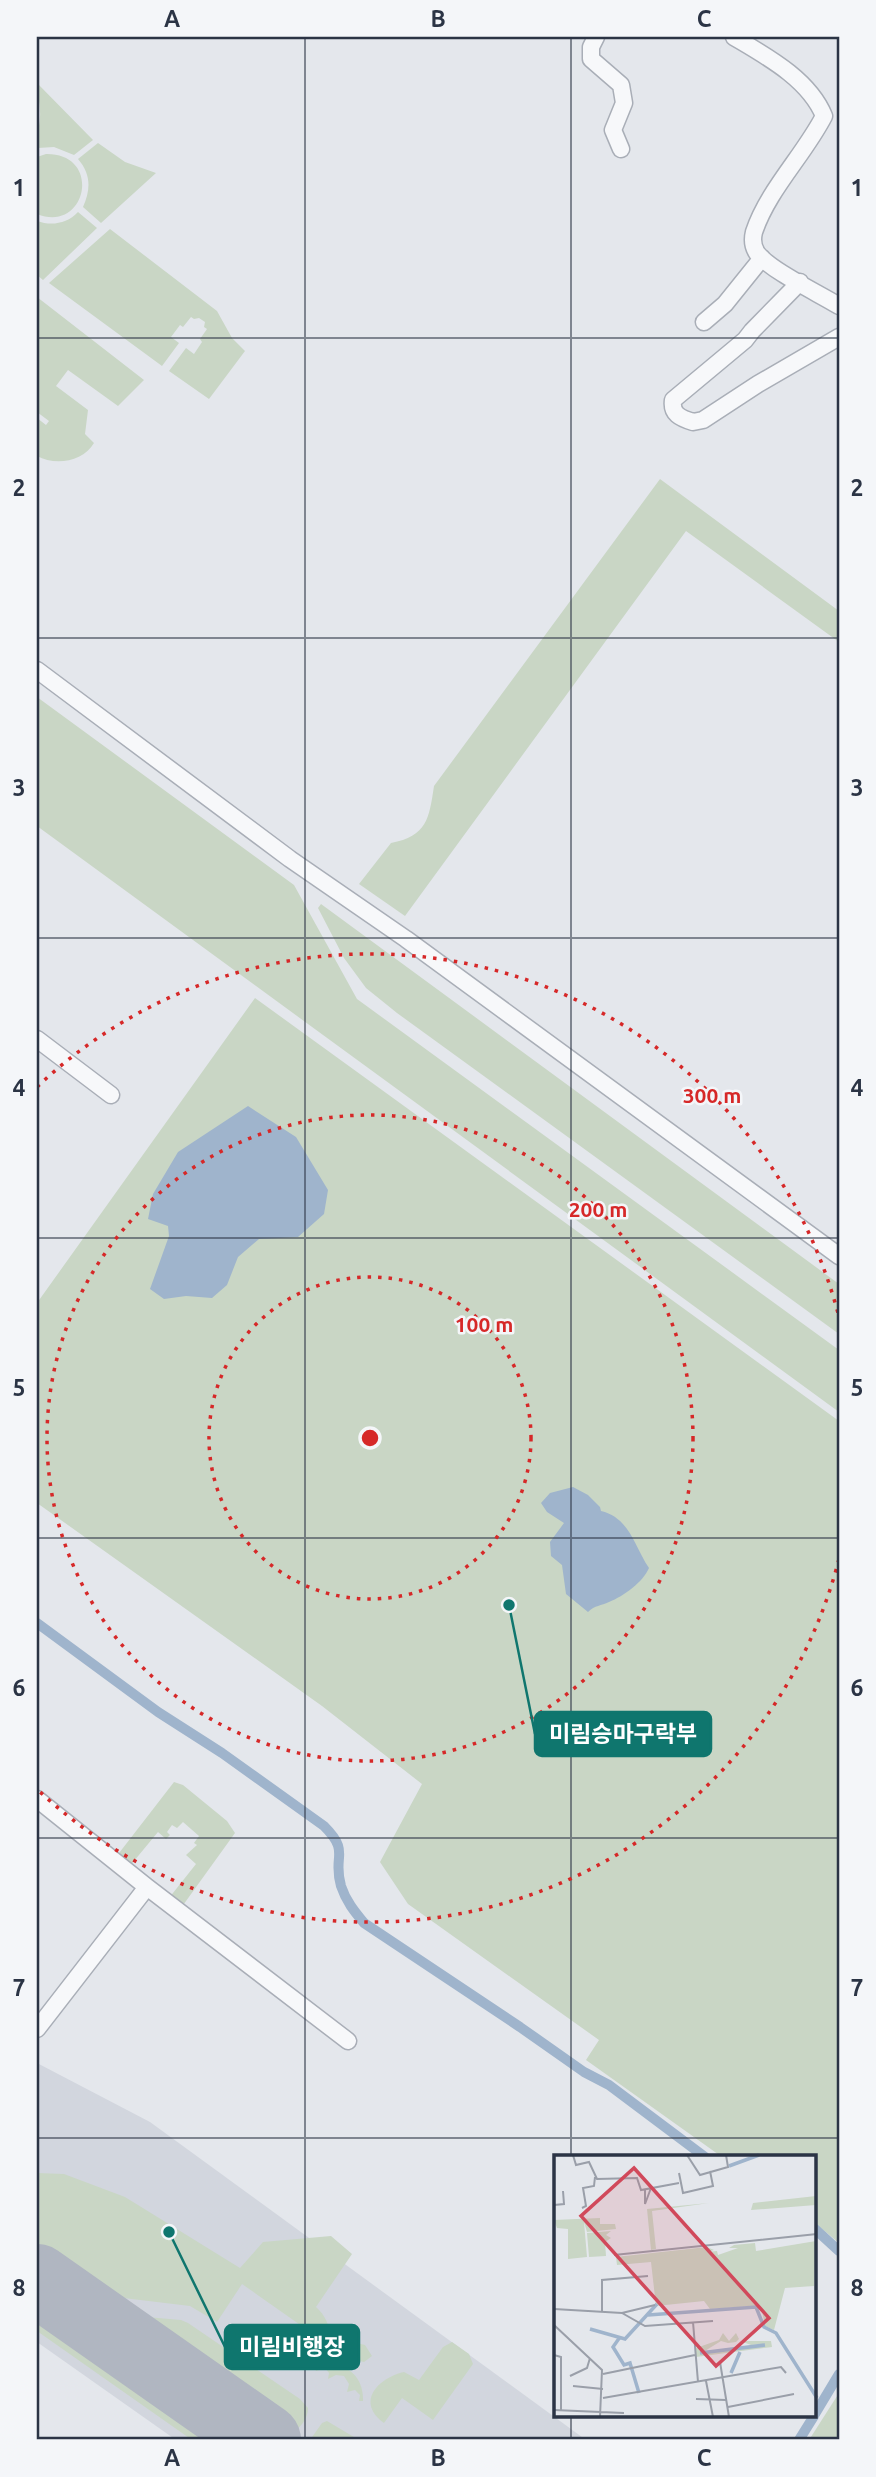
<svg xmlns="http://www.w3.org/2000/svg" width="876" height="2477" viewBox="0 0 876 2477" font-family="Ubuntu,'Noto Sans KR',sans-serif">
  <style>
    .built { fill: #d2d6de }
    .green { fill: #c9d6c5 }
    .water { fill: #9fb4cc }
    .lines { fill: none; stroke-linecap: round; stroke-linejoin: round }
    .canal { stroke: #9fb4cc; stroke-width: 10 }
    .runway { stroke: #b0b6c1; stroke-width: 72 }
    .minor-casing { stroke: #a9aeb7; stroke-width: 19 }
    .minor { stroke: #f7f8fa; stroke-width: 16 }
    .grid { fill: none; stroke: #2b3445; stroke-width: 2; stroke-opacity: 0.55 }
    .ring { fill: none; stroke: #d62828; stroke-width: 3.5; stroke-dasharray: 3.5 7 }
    .inset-river { fill: none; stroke: #9fb4cc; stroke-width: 3.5 }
    .inset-road { fill: none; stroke: #9a9fa9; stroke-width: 2 }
    .view { fill: #d1495b; fill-opacity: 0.15; stroke: #d1495b; stroke-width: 3.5 }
    .inset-edge { fill: none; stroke: #2b3445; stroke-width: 3.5 }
    .centre { fill: #d62828; stroke: #f4f6f9; stroke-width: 3.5 }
    .ring-label { font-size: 21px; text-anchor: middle; font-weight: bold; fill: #d62828; stroke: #f4f6f9; stroke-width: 5; stroke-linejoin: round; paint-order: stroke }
    .leader { fill: none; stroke: #0f766e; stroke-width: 2.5 }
    .callout-dot { fill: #0f766e; stroke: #f4f6f9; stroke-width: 2.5 }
    .callout { fill: #0f766e; stroke: #0f766e; stroke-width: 2.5 }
    .callout-label { font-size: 23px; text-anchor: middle; font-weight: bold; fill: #fff }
    .neatline { fill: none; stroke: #2b3445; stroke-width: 2.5 }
    .grid-label { font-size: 23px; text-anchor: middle; font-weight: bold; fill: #2b3445 }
  </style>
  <rect width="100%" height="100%" fill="#e4e7ec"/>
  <path class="built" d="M37,2063L150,2122L586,2440H176L37,2342Z"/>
  <path class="green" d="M37,83L93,140L74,155L54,147L38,148C35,136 41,124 40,112C40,102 37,93 37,83Z
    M98,143L125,162L156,173L101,223L83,207C91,189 91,174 78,159Z
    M46,154C103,153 87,234 37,214V157Z
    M78,212L97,228L43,280L37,275V221C51,226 67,224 78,212Z
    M110,229L217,311L232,338L245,351L209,399L169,371L186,348L194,354L202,342L200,339L207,329L204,327L205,322L199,318L194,319L191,317L183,327L180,325L171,337L179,343L162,366L49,283Z
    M37,297L144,380L118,406L68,370L56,386L88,410L85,434L94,443C83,462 55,466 37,456V418L46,425L49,421L37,412Z
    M660,479L839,611V642L686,531L405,916L359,884L391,843C427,836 429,819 434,786Z
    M37,697L294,885L357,999L839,1350V1412L37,826Z
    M321,904L839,1284V1334L397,1013L366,988L344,958L318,908Z
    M255,998L839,1421V2243L815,2223V2157H722L586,2060L599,2040L408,1904L380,1862L422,1784L322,1706L37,1503V1303Z
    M174,1782L183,1785L227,1821L235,1833L181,1908L169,1898L196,1864L186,1855L197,1845L194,1843L199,1836L183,1822L177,1828L172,1825L167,1832L170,1835L166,1839L158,1832L129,1867L116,1857Z
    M37,2173L64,2174L125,2197L240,2268L263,2242L331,2236L352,2254L316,2307C340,2328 332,2367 298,2360L304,2350L296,2344L306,2329L242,2284L217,2322L190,2306L82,2293L37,2260Z
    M37,2299L235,2440H192L37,2331Z
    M135,2316L181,2320L188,2323L300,2399L308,2408C308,2419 300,2428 291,2434L284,2433L133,2328L131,2324Z
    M352,2342L365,2345L372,2356L364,2362L355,2360L350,2352Z
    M452,2342L469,2354L473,2364L433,2420L402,2398L384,2423C355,2402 378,2378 404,2372L419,2380L443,2347Z
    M329,2364C350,2365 364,2379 363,2401H359L360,2395L355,2390L347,2392L349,2384L344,2376L336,2375L328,2379L329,2373L325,2368L316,2371L315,2368Z
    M839,2393V2440H809Z
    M327,2421L359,2440H310L322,2423Z"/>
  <path class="water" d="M248,1106L296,1137L328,1190L324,1214L298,1237L259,1239L238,1257L227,1285L212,1298L186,1296L164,1299L150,1289L169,1236L168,1226L148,1219L153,1194L178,1152Z
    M573,1487L588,1495L600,1507L601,1511C630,1518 634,1546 649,1568C643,1582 624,1596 609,1602C601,1606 595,1605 588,1612L566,1594L562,1565L551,1556L550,1542L564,1523L547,1512L541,1503L550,1493Z"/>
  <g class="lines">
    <path class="canal" d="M37,1623L158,1712L222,1753L324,1826C351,1853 332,1855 341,1886C346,1901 354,1911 364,1923L520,2027L584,2072L609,2085L705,2157
      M815,2229L839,2251
      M815,2414L839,2374
      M799,2440L814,2416"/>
    <path class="runway" d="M37,2280L265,2440"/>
    <defs>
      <path id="minor" d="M596,37L591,47V59L621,85L624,103L613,130L621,149
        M734,37C766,56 809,79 824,116C804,155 768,190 754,232C752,240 753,247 757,253C771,271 818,293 839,306
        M800,282L752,331L745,340L673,400C671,414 680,418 693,422L703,420L758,384L839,337
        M704,322L725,304L762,258
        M37,670L290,859L406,939L839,1256
        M37,1039L111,1095
        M37,1799L147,1887L348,2041
        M37,2029L147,1887"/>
    </defs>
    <use href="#minor" class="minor-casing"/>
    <use href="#minor" class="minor"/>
  </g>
  <path class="grid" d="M305,37V2440M571,37V2157M37,338H839M37,638H839M37,938H839M37,1238H839M37,1538H839M37,1838H839M37,2138H839M571,2416V2440"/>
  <g class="ring">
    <circle cx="370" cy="1438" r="161"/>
    <circle cx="370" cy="1438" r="323"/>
    <path d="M839 1559A484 484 0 0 1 37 1789M37 1087A484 484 0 0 1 839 1317"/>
  </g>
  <g transform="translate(554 2155)">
    <rect width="262" height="262" fill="#e4e7ec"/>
    <path d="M262,41V50L197,55L199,48ZM155,48L98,56L102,94L97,95L93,54ZM46,63V69H61L62,74L33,77L30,67L33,102L14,104V74L3,73L0,65ZM57,76L52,80L57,83L51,87L52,101L35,102L33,78ZM262,86L260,131L231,133L220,175L211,171L208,156L201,151L156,154L150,146L102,151L97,107L63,110L62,102L153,92L160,95L153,97L163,96L164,100L184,93H175L180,90L201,88L202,96ZM169,178L175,186L182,178L185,184L182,187L174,188L167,186L146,199L211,191V189L197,190L186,186H217L218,192L142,202V193L165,185Z" fill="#c9d6c5"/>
    <path class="inset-river" d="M175,11L205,0M94,160L202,152L210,172L222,178L263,243M36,174L71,184L103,149M66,182L59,192L70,210L76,208L85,238M146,198L211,190M177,218L186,197"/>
    <path class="inset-road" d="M19,0L22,10L35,7L43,24L83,23L87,35L125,28M133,0L146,20L174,12L172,0M125,18L129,38L159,31L156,16M91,35V49L97,33M0,50L10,49L9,36M28,53L32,51L29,33L40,31L41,22M60,100L263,79M0,154L68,158L101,150M48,157V125L94,121M68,158L91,171L159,166M139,167L144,227M0,170L48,215L46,262M0,200L7,202V255M166,207L175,262M49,219L141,200M16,221L33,213L36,203M152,226L159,262M19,231L49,234M49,243L227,212L232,218M142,244L172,245M174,252L240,239M0,255L70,258"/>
    <path class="view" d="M80,13L215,163L162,211L27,61Z"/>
    <rect width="262" height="262" class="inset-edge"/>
  </g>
  <circle cx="370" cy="1438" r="10" class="centre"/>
  <g class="ring-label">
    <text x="712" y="1103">300 m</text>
    <text x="598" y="1217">200 m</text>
    <text x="484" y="1332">100 m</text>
  </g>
  <path class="leader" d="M509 1605L535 1734M169 2232L225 2347"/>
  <g class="callout-dot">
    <circle cx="509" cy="1605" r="7"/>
    <circle cx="169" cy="2232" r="7"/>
  </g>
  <g class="callout">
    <rect x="535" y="1712" width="176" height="44" rx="7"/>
    <rect x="225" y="2325" width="134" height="44" rx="7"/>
  </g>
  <g class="callout-label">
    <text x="623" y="1742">미림승마구락부</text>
    <text x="292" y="2355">미림비행장</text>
  </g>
  <rect width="876" height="2477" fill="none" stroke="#f4f6f9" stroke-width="77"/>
  <rect x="38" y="38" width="800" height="2400" class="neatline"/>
  <g class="grid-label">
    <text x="172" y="27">A</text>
    <text x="438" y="27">B</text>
    <text x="704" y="27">C</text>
    <text x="19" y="196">1</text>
    <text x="857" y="196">1</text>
    <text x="19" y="496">2</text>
    <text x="857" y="496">2</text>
    <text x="19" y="796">3</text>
    <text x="857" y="796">3</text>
    <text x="19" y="1096">4</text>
    <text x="857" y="1096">4</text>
    <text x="19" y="1396">5</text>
    <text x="857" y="1396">5</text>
    <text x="19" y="1696">6</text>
    <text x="857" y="1696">6</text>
    <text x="19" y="1996">7</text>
    <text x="857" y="1996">7</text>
    <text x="19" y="2296">8</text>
    <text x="857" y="2296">8</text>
    <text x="172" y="2466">A</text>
    <text x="438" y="2466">B</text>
    <text x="704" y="2466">C</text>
  </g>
</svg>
